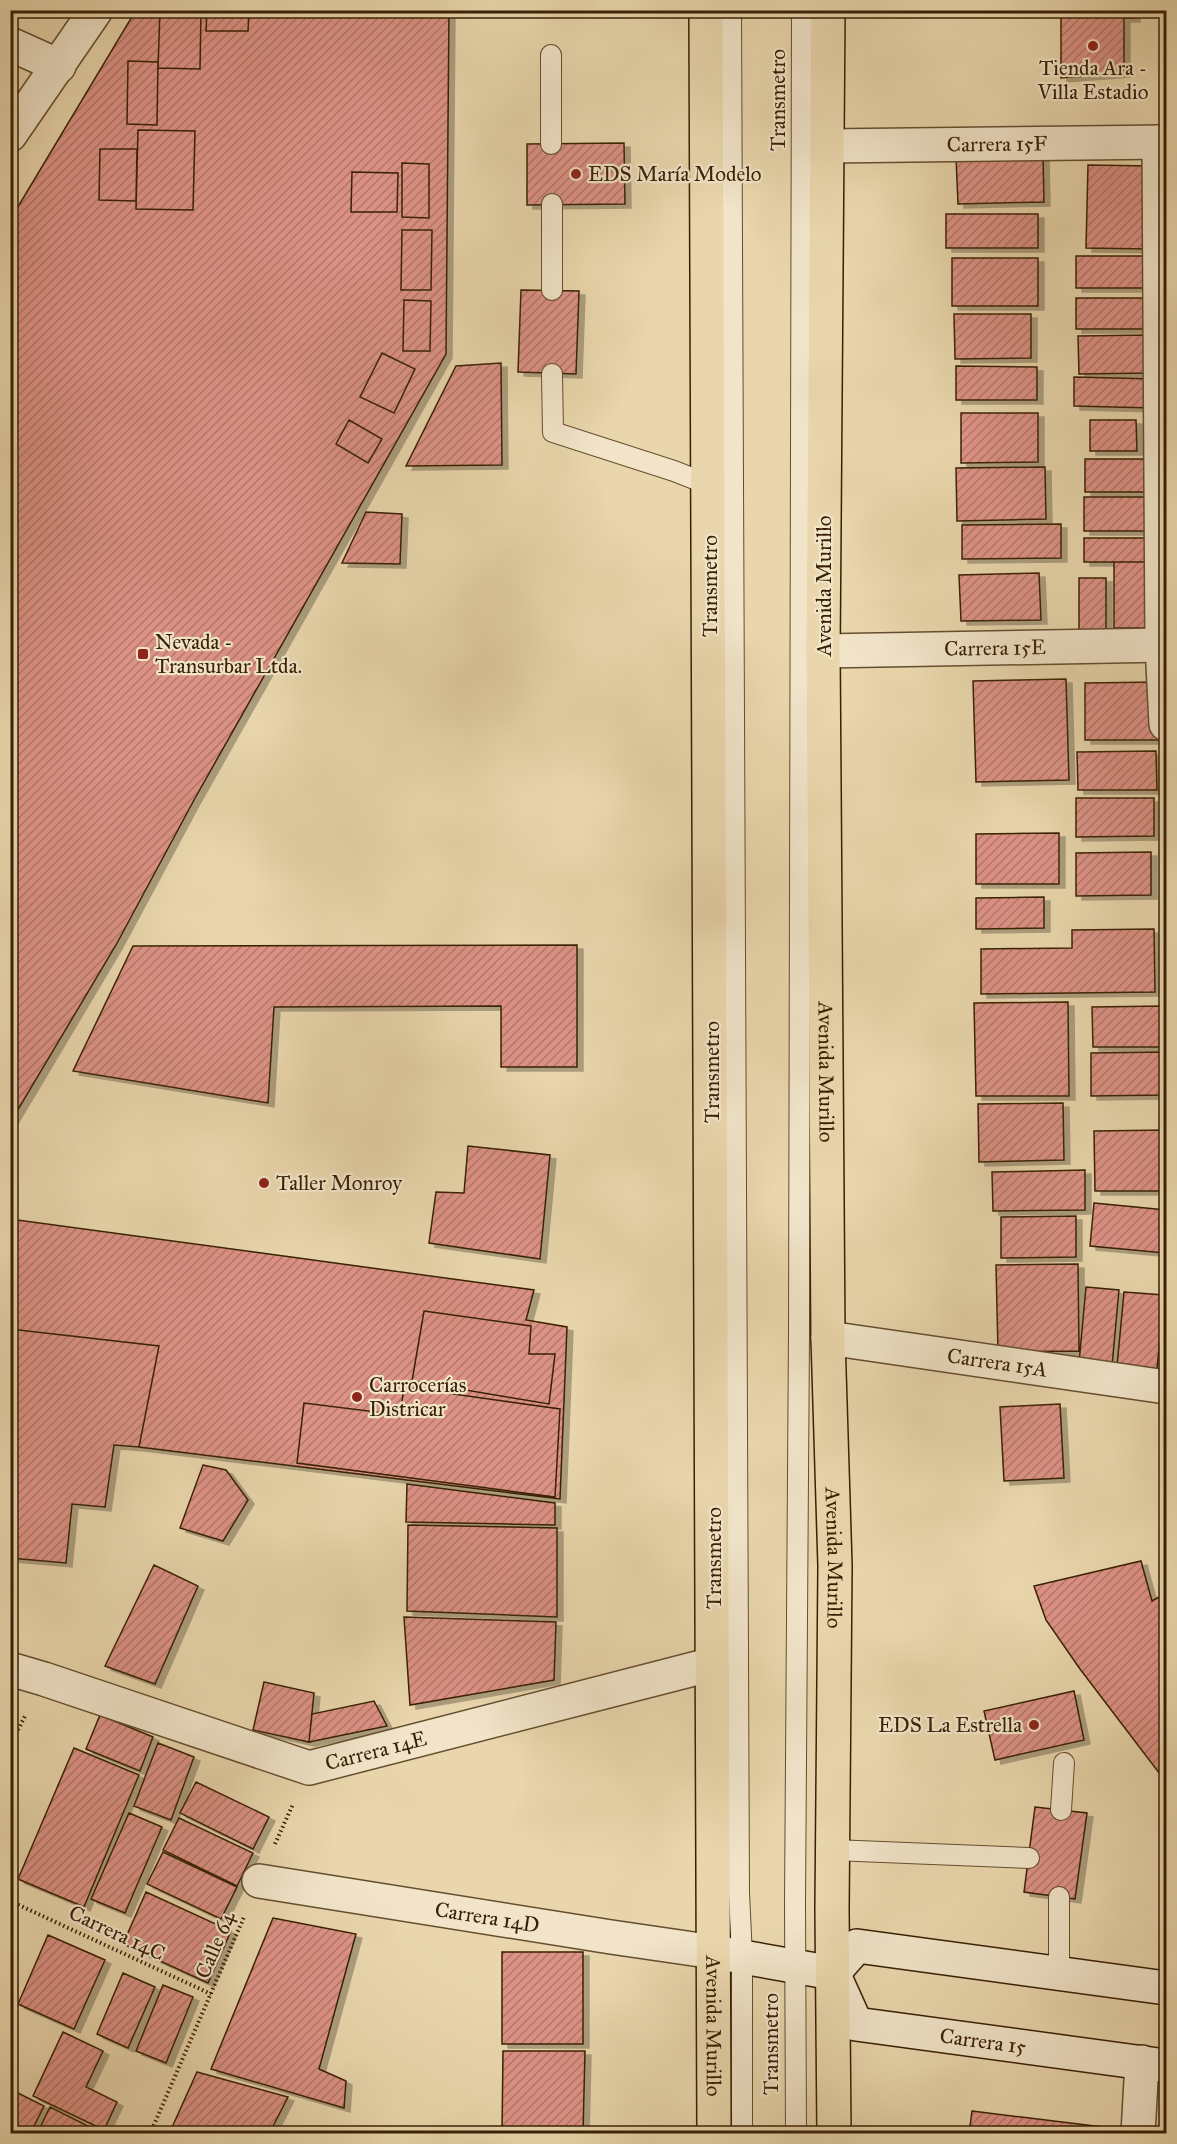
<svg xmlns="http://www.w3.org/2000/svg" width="1177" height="2144" viewBox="0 0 1177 2144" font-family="'IM FELL Great Primer',serif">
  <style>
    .building { fill: url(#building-hatch); stroke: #382004; stroke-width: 1.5; filter: url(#shadow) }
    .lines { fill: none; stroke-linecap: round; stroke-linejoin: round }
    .service-casing { stroke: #644e2e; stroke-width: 22 }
    .minor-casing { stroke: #644e2e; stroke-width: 36 }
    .secondary-casing { stroke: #382004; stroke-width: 36 }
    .primary-casing { stroke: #382004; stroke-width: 36 }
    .path { stroke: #382004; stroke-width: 4; stroke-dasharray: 1.5 3; stroke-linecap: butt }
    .service { stroke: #f1e4c9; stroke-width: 20 }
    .minor { stroke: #f1e4c9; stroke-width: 33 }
    .secondary { stroke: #f1e4c9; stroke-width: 33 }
    .primary { stroke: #e9d6ac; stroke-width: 33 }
    .poi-dot { fill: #8f2418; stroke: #f1e4c9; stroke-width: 2 }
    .labels { text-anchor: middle; stroke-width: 4.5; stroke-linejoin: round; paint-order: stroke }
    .poi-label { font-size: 21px; fill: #382004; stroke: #f1e4c9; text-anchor: start }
    .street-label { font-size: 21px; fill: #382004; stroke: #f1e4c9 }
  </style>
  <defs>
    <pattern id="building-hatch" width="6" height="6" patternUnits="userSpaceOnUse" patternTransform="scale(1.5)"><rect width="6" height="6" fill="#dd9286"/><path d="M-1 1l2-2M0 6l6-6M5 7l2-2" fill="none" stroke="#b4776b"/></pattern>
    <filter id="shadow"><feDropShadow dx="6" dy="4" stdDeviation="0" flood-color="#0004"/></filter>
  </defs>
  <rect width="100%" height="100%" fill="#e9d6ac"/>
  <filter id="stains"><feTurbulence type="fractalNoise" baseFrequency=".00333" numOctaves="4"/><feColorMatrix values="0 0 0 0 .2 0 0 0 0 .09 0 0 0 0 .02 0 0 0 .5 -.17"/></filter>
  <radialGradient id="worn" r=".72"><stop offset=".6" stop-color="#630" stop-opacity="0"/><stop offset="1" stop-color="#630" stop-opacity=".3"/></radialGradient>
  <path class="building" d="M136,10H449L446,354L194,800L116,945L10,1123V220Z
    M160,10H201L200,69L158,68Z
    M207,10H249L248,31H206Z
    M1061,10H1134V18H1124V73L1061,78Z
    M1160,24H1166V118H1160Z
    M128,61L158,62L157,125L127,124Z
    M138,130L195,131L193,210L136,209Z
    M624,143L625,204L527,205V144Z
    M100,149H137L136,201L99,200Z
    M1043,155L1044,202L958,204L956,157Z
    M402,163L429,164V218L402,217Z
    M1088,165L1151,166L1149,249L1086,248Z
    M352,172L398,173L397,212H351Z
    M946,214H1038V248H946Z
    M402,230H432L431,290H401Z
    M1076,256H1152V288H1076Z
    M952,258H1038V306H952Z
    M521,290L579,291L576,374L518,372Z
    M1076,298H1148V329H1076Z
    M404,300L431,301L430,351H403Z
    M954,314H1031V358L955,359Z
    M1149,335L1150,373L1079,374L1078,336Z
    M382,353L415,369L394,413L360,397Z
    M501,363L502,465L406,466L456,366Z
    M956,366L1037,367V400H956Z
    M1074,377L1154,379L1153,408L1074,406Z
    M961,413H1038V462L961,463Z
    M349,420L382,439L368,463L336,444Z
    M1090,420H1136L1137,451H1090Z
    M1085,459H1150V492H1085Z
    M1045,467L1046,519L957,521L956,468Z
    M1084,497H1154V531H1084Z
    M366,512L402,514L400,564L342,563Z
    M1061,524V558L962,559V525Z
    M1084,538H1149V562H1084Z
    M1114,562H1149V628H1114Z
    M1039,573L1041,620L961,621L959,575Z
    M1079,578H1106V630H1079Z
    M1066,679L1069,780L976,782L973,681Z
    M1159,682V740H1085V683Z
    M1156,751L1157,790H1078L1077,752Z
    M1076,798H1154V836L1076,837Z
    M1059,833V884H976V834Z
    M1151,852V895L1076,896V853Z
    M1044,897V928L976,929V898Z
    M1154,929L1155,992L981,994V949L1072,948V930Z
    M577,945V1067H501V1006L274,1007L268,1103L73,1071L133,946Z
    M1068,1002L1069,1096H976L974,1003Z
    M1164,1006L1165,1047H1093L1092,1007Z
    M1164,1052V1095L1091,1096V1053Z
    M1063,1103L1064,1160L979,1162L978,1104Z
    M1166,1130V1191H1095L1094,1131Z
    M468,1146L550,1155L540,1259L429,1243L436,1192L464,1193Z
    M1085,1170V1210L993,1211L992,1172Z
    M1094,1203L1166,1210L1165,1253L1090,1246Z
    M1076,1216V1257L1001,1258V1217Z
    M10,1219L534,1290L526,1320L567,1327L560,1499L139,1447L159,1346L10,1329Z
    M1078,1264L1079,1351L998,1352L996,1265Z
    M1086,1287L1119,1290L1112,1366L1079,1363Z
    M1124,1292L1164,1295L1157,1369L1117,1366Z
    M424,1311L531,1326L529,1354H555L549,1404L412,1381Z
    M10,1329L159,1346L139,1447L114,1445L105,1507L72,1504L66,1563L10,1558Z
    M404,1387L560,1409L555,1497L297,1463L304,1403L400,1415Z
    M1060,1404L1064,1478L1004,1481L1000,1407Z
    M203,1465L226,1470L248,1500L223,1541L180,1528Z
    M407,1484L555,1503V1525L406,1522Z
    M408,1525L557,1528V1617L407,1611Z
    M1141,1561L1152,1601L1166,1593V1782L1080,1669L1046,1620L1034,1586Z
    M154,1565L198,1586L155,1684L105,1666Z
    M404,1617L556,1622L554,1680L410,1705Z
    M264,1682L314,1693L309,1742L253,1730Z
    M1074,1691L1084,1740L995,1760L984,1711Z
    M374,1701L387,1726L309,1742L312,1714Z
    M100,1715L153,1737L140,1771L86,1749Z
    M158,1743L194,1757L171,1820L134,1806Z
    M74,1748L139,1775L84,1907L18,1879Z
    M196,1782L269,1817L253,1849L180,1813Z
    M1035,1807L1087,1813L1075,1899L1024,1892Z
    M129,1813L162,1827L125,1913L91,1899Z
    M179,1818L253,1853L237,1886L163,1850Z
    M163,1852L237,1887L221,1919L147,1884Z
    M146,1892L231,1931L208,1983L123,1944Z
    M273,1918L356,1934L319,2069L346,2081L344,2108L211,2069Z
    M48,1935L105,1960L74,2029L18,2004Z
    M502,1952H583V2044H502Z
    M123,1973L155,1987L128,2048L97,2034Z
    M163,1985L193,1997L166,2063L136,2051Z
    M63,2032L103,2051L86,2087L117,2102L104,2130L33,2096Z
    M503,2051H585L583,2134H502Z
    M197,2072L288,2097L269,2134H169Z
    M10,2089L44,2106L30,2134H10Z
    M50,2107L104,2134H37Z
    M972,2111L1119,2129V2134H969Z"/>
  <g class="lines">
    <defs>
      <path id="service" d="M731,10L739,1893L742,1957V2134
        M551,55V144
        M552,204V290
        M552,374L553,432L674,471L707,484
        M1061,1810L1064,1763
        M833,1850L1029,1858
        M1059,1973V1897
        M796,2134L795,1903L799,1333L802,10"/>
      <g id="minor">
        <path d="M10,44L59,66"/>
        <path d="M10,135L96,10"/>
        <path d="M1159,142L1162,645L1166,724"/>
        <path id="s1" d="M826,146L1166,142"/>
        <path id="s2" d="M823,651L1166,645"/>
        <path id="s3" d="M828,1338L1166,1387"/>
        <path id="s4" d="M10,1669L44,1679L309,1768L713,1664"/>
        <path id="s5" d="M259,1881L611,1937L714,1952"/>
        <path d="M1138,2134L1142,2062"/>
      </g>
      <g id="secondary">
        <path d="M714,1952L833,1973"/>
        <path id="s6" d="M833,1973L856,2024L1166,2066"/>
        <path d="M833,1973L857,1946L1166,1988"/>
      </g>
      <g id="primary">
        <path id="s7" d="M706,10L714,2134"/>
        <path id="s8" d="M828,10L823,651L828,1338L835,1566L832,1909L834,2134"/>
      </g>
    </defs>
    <use href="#service" class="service-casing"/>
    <use href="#minor" class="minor-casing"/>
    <use href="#secondary" class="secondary-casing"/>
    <use href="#primary" class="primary-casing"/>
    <path class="path" d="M10,1746L26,1714
      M275,1844L293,1804
      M10,1901L211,1994
      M150,2134L244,1917"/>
    <use href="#service" class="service"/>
    <use href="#minor" class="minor"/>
    <use href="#secondary" class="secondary"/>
    <use href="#primary" class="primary"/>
  </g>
  <g class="poi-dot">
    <circle cx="1093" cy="46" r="6"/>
    <circle cx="576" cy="174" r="6"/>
    <rect x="137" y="648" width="12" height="12" rx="3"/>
    <circle cx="264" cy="1183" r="6"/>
    <circle cx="357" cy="1397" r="6"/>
    <circle cx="1034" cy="1725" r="6"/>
  </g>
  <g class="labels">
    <g class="poi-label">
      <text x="1093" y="75" text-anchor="middle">Tienda Ara -<tspan x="1093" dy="24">Villa Estadio</tspan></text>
      <text x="588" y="181">EDS María Modelo</text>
      <text x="155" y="649">Nevada -<tspan x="155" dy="24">Transurbar Ltda.</tspan></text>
      <text x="276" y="1190">Taller Monroy</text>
      <text x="369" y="1392">Carrocerías<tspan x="369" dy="24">Districar</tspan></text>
      <text x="1022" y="1732" text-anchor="end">EDS La Estrella</text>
    </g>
    <g class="street-label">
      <text transform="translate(778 100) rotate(-90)" y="7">Transmetro</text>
      <text dy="7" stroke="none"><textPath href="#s1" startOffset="171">Carrera 15F</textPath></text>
      <text transform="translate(710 586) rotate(-90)" y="7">Transmetro</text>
      <text transform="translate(824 586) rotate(-90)" y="7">Avenida Murillo</text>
      <text dy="7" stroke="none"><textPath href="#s2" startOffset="172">Carrera 15E</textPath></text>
      <text transform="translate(712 1072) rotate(-90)" y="7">Transmetro</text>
      <text dy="7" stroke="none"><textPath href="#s8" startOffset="1062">Avenida Murillo</textPath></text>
      <text dy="7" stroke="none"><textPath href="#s3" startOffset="171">Carrera 15A</textPath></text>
      <text transform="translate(714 1558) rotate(-90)" y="7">Transmetro</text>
      <text dy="7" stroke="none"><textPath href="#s8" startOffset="1548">Avenida Murillo</textPath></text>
      <text dy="7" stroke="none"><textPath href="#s4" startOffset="384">Carrera 14E</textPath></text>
      <text dy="7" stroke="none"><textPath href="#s5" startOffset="231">Carrera 14D</textPath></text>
      <text transform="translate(117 1933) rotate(25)" y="7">Carrera 14C</text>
      <text transform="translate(215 1945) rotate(-67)" y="7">Calle 64</text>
      <text dy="7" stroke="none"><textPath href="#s7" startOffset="2016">Avenida Murillo</textPath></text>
      <text dy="7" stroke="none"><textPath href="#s6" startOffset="184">Carrera 15</textPath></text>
      <text transform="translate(771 2044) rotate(-90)" y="7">Transmetro</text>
    </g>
  </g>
  <rect width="1177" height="2144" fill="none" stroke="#e9d6ac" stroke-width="36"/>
  <rect x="12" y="12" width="1153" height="2120" fill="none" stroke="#382004" stroke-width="3"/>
  <rect x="18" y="18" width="1141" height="2108" fill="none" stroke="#382004" stroke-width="1.5"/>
  <rect width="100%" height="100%" filter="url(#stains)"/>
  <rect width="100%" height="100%" fill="url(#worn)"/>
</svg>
